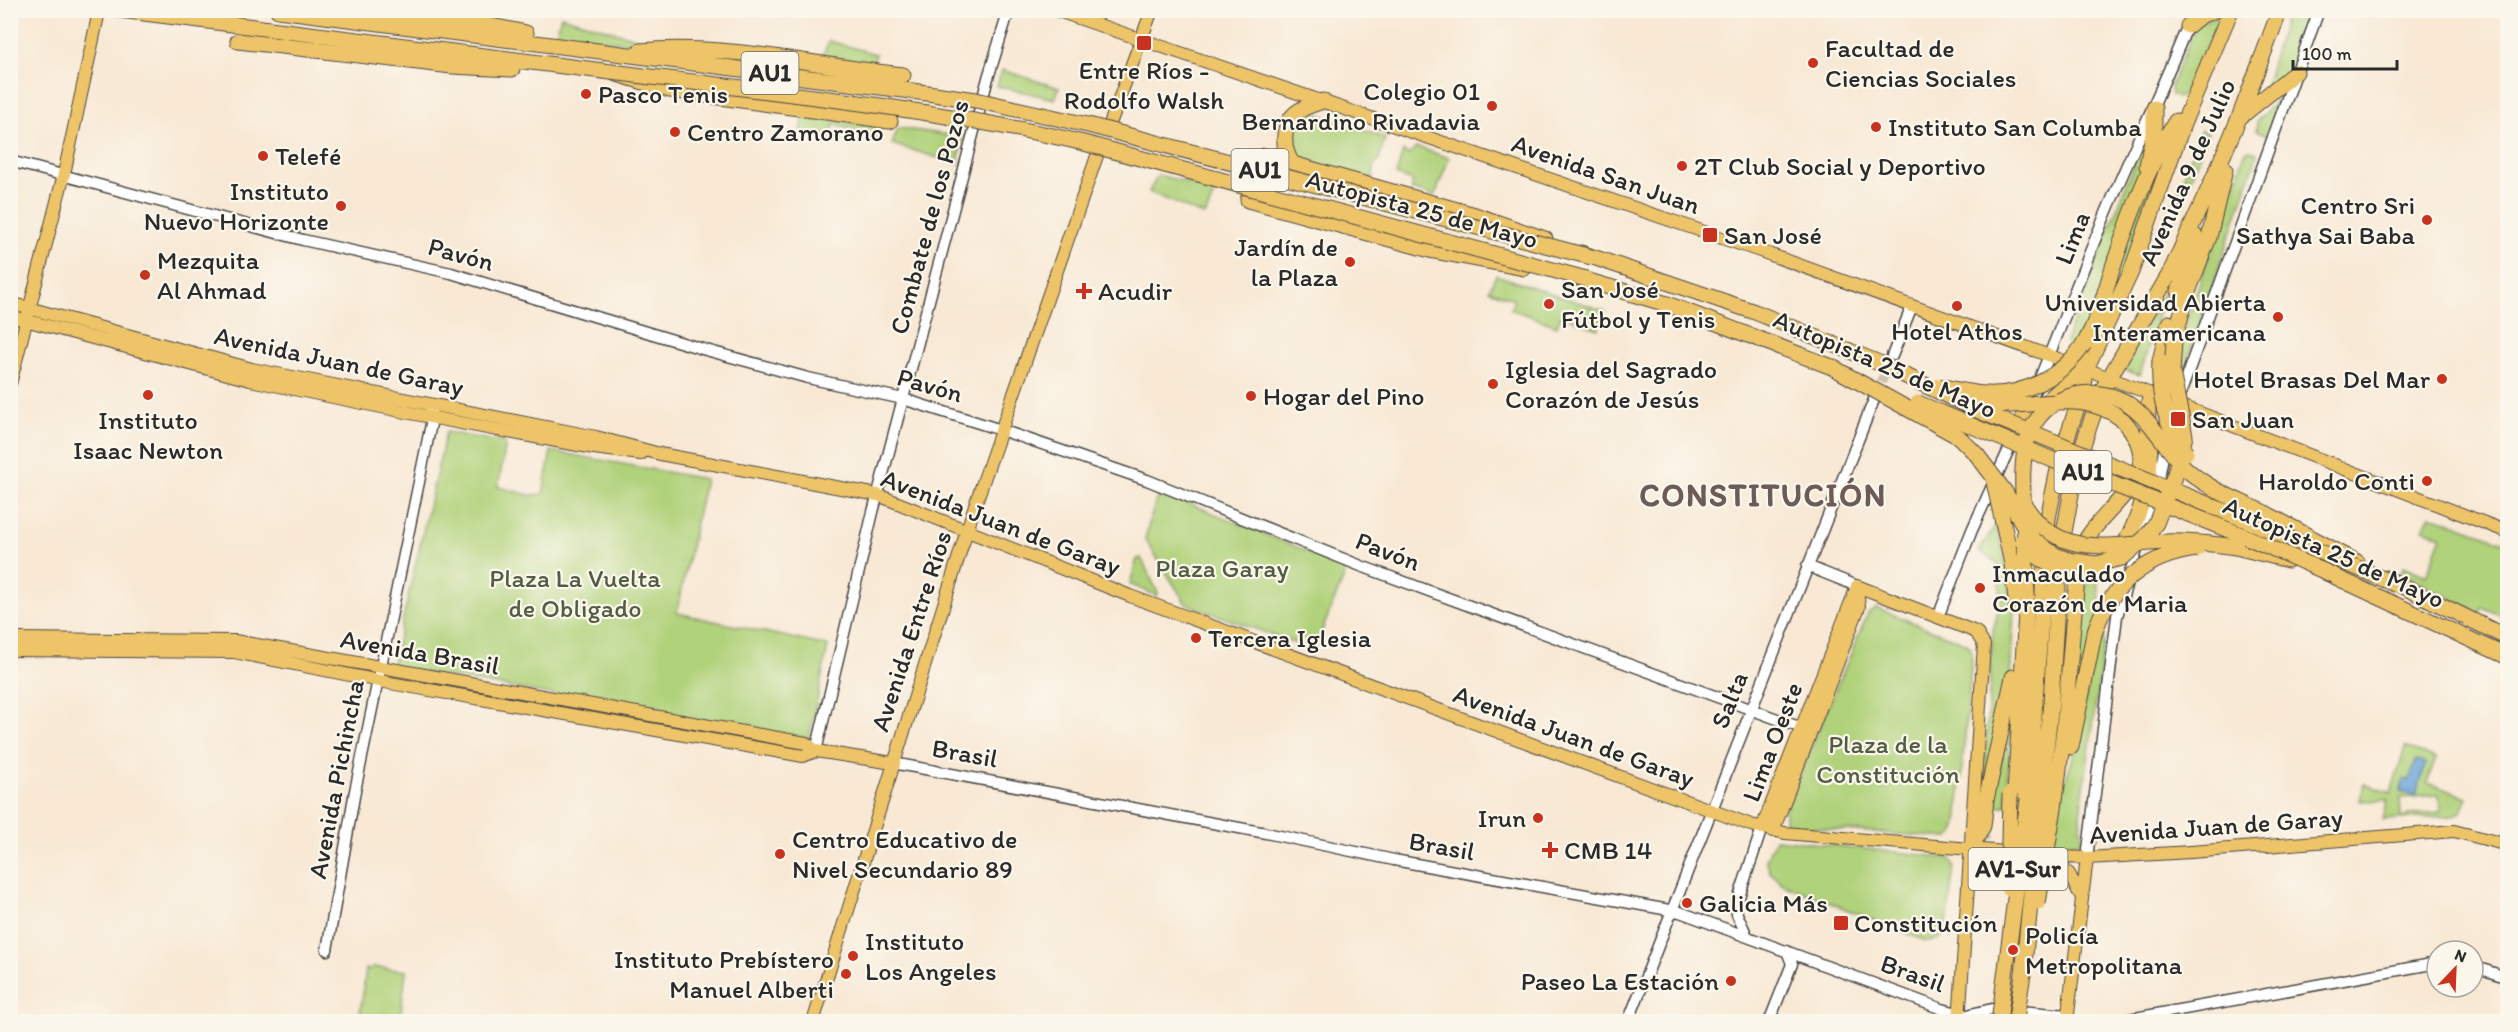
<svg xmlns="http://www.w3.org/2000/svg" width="2518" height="1032" viewBox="0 0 2518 1032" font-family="Itim,sans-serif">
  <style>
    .green { fill: #b0d27a; stroke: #6e7e52; stroke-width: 1.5; fill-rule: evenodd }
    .water { fill: #68a3d9; stroke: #4a6782; stroke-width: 1.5 }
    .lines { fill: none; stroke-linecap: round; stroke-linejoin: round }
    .minor-tunnel { stroke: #cfc2b2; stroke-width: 10; stroke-dasharray: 10 5; stroke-linecap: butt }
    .minor-casing { stroke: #4a4744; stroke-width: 13 }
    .major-casing { stroke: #4a4744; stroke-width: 14 }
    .highway-casing { stroke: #4a4744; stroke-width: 17 }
    .minor { stroke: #fff; stroke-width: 10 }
    .major { stroke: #eec469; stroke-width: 12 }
    .highway { stroke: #eec469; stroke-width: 15 }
    .highway-bridge-casing { stroke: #4a4744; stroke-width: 17; stroke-linecap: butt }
    .highway-bridge { stroke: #eec469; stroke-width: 15 }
    .poi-dot { fill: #c8321e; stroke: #fbf7ec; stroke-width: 2 }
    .labels { text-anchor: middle; stroke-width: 4.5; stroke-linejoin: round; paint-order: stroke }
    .shield { fill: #fbf7ec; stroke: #696865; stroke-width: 1.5 }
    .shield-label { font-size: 24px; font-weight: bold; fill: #2b2b2b }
    .poi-label { font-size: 26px; fill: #2b2b2b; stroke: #fbf7ec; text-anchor: start }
    .street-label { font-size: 26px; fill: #2b2b2b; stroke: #fbf7ec }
    .park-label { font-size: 26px; fill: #535d43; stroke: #fbf7ec }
    .district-label { font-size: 32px; font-weight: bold; letter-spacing: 1.5px; fill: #6d5b57; stroke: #fbf7ec }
  </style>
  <rect width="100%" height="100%" fill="#fbf7ec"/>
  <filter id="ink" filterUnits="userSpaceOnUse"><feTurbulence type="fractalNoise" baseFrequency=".0167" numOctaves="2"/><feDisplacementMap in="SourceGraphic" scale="12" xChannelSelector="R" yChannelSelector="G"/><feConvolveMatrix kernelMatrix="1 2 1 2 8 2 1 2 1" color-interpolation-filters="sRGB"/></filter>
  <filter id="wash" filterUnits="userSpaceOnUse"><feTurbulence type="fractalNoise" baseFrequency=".008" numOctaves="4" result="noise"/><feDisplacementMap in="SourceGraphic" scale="24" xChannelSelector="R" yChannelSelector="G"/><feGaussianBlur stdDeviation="1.35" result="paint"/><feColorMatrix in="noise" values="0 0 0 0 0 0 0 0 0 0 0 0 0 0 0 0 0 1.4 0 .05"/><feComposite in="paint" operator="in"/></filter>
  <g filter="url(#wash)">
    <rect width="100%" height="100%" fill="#f8e8d4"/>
    <path class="green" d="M2296,11L2306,14L2307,20L2289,76L2262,96L2286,15Z
      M2222,15L2185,92L2179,98L2171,95L2170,88L2197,23Z
      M561,16L666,47L556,35Z
      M829,41L876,54L873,64L822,57Z
      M1002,70L1059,88L1055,99L997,86Z
      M2287,89L2270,133L2267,136L2256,131L2257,121Z
      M1312,112L1385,138L1379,160L1374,166L1373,180L1300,161L1288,140L1296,116Z
      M804,117L881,127L877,137L834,125L829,138L801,130Z
      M2180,122C2157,183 2137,250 2104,307L2130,227Z
      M2149,127L2147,152L2140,176L2088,329L2074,351L2068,348L2066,339Z
      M898,128L963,137L958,164L892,144Z
      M2201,130L2208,133L2178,212L2166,233L2171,211Z
      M1417,147L1449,158L1435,196L1411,189L1413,181L1396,175L1403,151L1409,155Z
      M2250,150L2256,152L2257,156L2180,381L2179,341L2246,151Z
      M1158,175L1216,190L1205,216L1149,192Z
      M1496,275L1605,311L1598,329L1561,315L1557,326L1511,309L1514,299L1489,290Z
      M2165,291L2140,375L2121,369Z
      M446,432L506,443L498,487L530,495L543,494L551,451L705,479L677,613L828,646L809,739L392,667Z
      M1166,494L1341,565L1345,574L1314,650L1186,604L1145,539L1156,500L1160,496Z
      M2430,515L2507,543V618L2482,607L2480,613L2401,573L2404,566L2426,576L2442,536L2423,529Z
      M1997,523L2014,608L2010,680L1983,796L1993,630L2001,601L1998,563L1979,551Z
      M1141,558L1158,593L1157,596L1130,584L1137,559Z
      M2097,579L2103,622L2104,646L2080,815L2082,840L2068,846L2052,845L2064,783L2072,761L2100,629L2070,738L2079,596L2090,582Z
      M1876,608L1965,643L1971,648L1972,657L1957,824L1953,835L1949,838L1791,826L1785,822V810L1868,613Z
      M2012,712L2006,806H1996L1994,837H1985Z
      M2405,747L2436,758L2427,783L2467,797L2461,812L2453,816L2383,820L2388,800L2360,801L2364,784L2391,793ZM2439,795L2440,812L2401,816L2400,798Z
      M1775,839L1950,858L1954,865L1946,932L1939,939L1926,941L1783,884L1770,872L1766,860Z
      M372,967L406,971L400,1021H359L366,969L371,970Z"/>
    <path class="water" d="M2416,760L2426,763L2416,796L2400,792L2404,780L2409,781Z"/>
  </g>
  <g filter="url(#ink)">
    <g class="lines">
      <path class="minor-tunnel" d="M1875,396L1890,361"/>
      <defs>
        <path id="minor" d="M10,161L303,240L451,273L706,350L808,378L903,399L1001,430L1147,480L1361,566L1807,730
          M1892,356L1912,306
          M2178,400L2319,10
          M2027,409C2053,348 2076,286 2101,225C2131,153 2165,83 2194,10
          M1807,566L1857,586
          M1938,617L1972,530L2015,436
          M816,751L873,512L988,78L1009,10
          M893,763L1266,833L1394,860L1680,912L1942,1009L1994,1022
          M2087,858L2117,616L2159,477L2166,441
          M1747,936L1737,914L1736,906L1762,828
          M327,950L355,791L431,424V409
          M2473,966L2508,978
          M1971,1014L1992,1009L2068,1015
          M1628,1022L1875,397
          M1769,1022L1792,964L1787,951
          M2113,1022L2437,963"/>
        <path id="major" d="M1055,10L1760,251L2086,369L2508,532
          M1111,121L1152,10
          M10,303L252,369L596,437L660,454L878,495L1130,596L1751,825L1785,833L2017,853
          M10,316L250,380L445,420L594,448L641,454
          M10,384L64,174L98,16
          M1857,586L1976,632L1984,645L1959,1022
          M10,639L235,641L806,743L816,751L893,763
          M10,650L234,652L390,683L803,756L816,751
          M1762,828L1856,589
          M1773,831L1859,607L1857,586
          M2038,856L2087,858L2191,852L2454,831L2508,845
          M2050,857L2069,874L2082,898
          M813,1022L974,508L1097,156
          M2067,1022L2087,858"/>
        <path id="highway" d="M120,10L611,72L670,90L890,121
          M278,10L927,93
          M381,10L471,22L526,33
          M2188,26L2200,16L2215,10
          M238,41L452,66L512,69
          M640,51C728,43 816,66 903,75
          M2239,118L2296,72
          M1264,156L1475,215L1545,239
          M1293,164C1282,150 1281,126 1296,113C1303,107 1314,104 1323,101
          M2147,166L2154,129V108
          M1248,200L1434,251L1524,268
          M1581,253L1755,312L1879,363
          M1575,277L1667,304L1832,367
          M2179,291L2195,236
          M2174,341L2186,297L2209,237L2225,170
          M2084,344C2097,322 2104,295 2112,270C2127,224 2149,161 2176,121
          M2160,361L2169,323
          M2040,408L2070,380L2086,369
          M2023,417L2041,406
          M2267,514L2357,562
          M2236,547L2288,560
          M2119,553C2136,528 2150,486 2150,456C2150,434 2145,419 2150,396
          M2325,572L2508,657
          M2386,578L2508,638
          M2071,747L2094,634
          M2015,794L2027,596
          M2028,799L2048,518L2061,455L2084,387L2086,369L2131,272L2183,124L2231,10
          M2040,806L2051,702L2060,554L2077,462L2101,392L2170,273L2210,186L2239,118L2280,10
          M2054,808L2064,729L2079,555C2094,506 2177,479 2123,420
          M1971,848L1983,826L1986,800L2013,677"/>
      </defs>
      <use href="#minor" class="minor-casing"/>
      <use href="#major" class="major-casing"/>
      <use href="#highway" class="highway-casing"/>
      <use href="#minor" class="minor"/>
      <use href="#major" class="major"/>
      <use href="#highway" class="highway"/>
      <defs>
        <path id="highway-bridge" d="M611,72C770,92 929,107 1084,143L1586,279
          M927,93L976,100L1092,126L1591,257
          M2160,361C2158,396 2165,425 2186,453
          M1879,363L1977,410L2263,527L2397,585
          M1832,367L1959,437L1977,455L2005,492L2025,528L2035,541L2055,555L2068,560L2096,564L2122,558L2145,538L2156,523L2175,474L2185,436L2172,372L2174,341
          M1939,386C1954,389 1969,393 1985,394C2024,396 2062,377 2084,344
          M1966,396C1981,401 1996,405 2011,405C2051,404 2088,392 2123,420
          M1918,403L2067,466L2249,538L2335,576
          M1994,482L2012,564L2017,609
          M2024,504C2058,561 2112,544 2166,542C2190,541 2212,544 2236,547
          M2022,541C2041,563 2068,580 2098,571
          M2027,596C2026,570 2025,544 2024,518C2022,471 2015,411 2074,395C2092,391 2115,394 2130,405C2151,420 2164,445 2181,464C2204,488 2238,500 2267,514
          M2094,634C2109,586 2146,555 2197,549
          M2008,888L2010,794
          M2038,903L2054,808
          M2016,1019L2023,974L2040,806
          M1999,1022L2028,799"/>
      </defs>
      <use href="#highway-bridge" class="highway-bridge-casing"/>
      <use href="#highway-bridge" class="highway-bridge"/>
    </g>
  </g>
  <g class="poi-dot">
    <rect x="1136" y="35" width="16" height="16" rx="3"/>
    <circle cx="1813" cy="63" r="6"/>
    <circle cx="586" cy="94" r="6"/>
    <circle cx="1492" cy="106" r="6"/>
    <circle cx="1876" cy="127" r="6"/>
    <circle cx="675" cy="132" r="6"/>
    <circle cx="263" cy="156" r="6"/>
    <circle cx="1682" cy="166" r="6"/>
    <circle cx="341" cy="206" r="6"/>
    <circle cx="2427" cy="220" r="6"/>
    <rect x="1702" y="227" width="16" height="16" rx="3"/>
    <circle cx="1350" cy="262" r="6"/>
    <circle cx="145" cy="275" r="6"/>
    <path d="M1081 282h6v6h6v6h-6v6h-6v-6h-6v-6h6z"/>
    <circle cx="1549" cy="304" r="6"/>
    <circle cx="1957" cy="306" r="6"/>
    <circle cx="2278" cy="317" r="6"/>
    <circle cx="2442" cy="379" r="6"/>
    <circle cx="1493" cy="384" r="6"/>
    <circle cx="148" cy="395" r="6"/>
    <circle cx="1251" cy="396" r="6"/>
    <rect x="2170" y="411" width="16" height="16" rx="3"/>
    <circle cx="2427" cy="481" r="6"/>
    <circle cx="1980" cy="588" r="6"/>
    <circle cx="1196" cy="638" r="6"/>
    <circle cx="1538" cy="818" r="6"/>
    <path d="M1547 841h6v6h6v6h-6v6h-6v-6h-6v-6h6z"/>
    <circle cx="780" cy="854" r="6"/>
    <circle cx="1687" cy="903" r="6"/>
    <rect x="1833" y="915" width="16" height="16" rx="3"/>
    <circle cx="2013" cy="950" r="6"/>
    <circle cx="853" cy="956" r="6"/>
    <circle cx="846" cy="974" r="6"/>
    <circle cx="1731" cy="981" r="6"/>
  </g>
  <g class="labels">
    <g class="shield">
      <rect x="741.5" y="52" width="57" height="42" rx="4.5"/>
      <rect x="1231.5" y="149" width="57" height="42" rx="4.5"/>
      <rect x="2054.5" y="451" width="57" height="42" rx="4.5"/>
      <rect x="1968.5" y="848" width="99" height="42" rx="4.5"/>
    </g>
    <g class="shield-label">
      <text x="770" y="81">AU1</text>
      <text x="1260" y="178">AU1</text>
      <text x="2083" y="480">AU1</text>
      <text x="2018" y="877">AV1-Sur</text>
    </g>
    <g class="poi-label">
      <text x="1825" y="57">Facultad de<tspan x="1825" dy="30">Ciencias Sociales</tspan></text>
      <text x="1144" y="79" text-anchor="middle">Entre Ríos -<tspan x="1144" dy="30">Rodolfo Walsh</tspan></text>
      <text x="1480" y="100" text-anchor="end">Colegio 01<tspan x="1480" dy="30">Bernardino Rivadavia</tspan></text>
      <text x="598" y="103">Pasco Tenis</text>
      <text x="1888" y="136">Instituto San Columba</text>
      <text x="687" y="141">Centro Zamorano</text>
      <text x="275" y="165">Telefé</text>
      <text x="1694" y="175">2T Club Social y Deportivo</text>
      <text x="329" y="200" text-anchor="end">Instituto<tspan x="329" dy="30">Nuevo Horizonte</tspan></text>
      <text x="2415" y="214" text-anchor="end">Centro Sri<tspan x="2415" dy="30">Sathya Sai Baba</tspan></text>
      <text x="1724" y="244">San José</text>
      <text x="1338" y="256" text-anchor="end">Jardín de<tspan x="1338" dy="30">la Plaza</tspan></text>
      <text x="157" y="269">Mezquita<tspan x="157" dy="30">Al Ahmad</tspan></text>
      <text x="1561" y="298">San José<tspan x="1561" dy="30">Fútbol y Tenis</tspan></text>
      <text x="1098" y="300">Acudir</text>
      <text x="2266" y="311" text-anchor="end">Universidad Abierta<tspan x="2266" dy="30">Interamericana</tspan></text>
      <text x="1957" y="340" text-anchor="middle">Hotel Athos</text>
      <text x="1505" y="378">Iglesia del Sagrado<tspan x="1505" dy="30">Corazón de Jesús</tspan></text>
      <text x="2430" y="388" text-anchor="end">Hotel Brasas Del Mar</text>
      <text x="1263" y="405">Hogar del Pino</text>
      <text x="2192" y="428">San Juan</text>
      <text x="148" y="429" text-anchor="middle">Instituto<tspan x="148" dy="30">Isaac Newton</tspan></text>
      <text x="2415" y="490" text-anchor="end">Haroldo Conti</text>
      <text x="1992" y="582">Inmaculado<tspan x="1992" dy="30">Corazón de Maria</tspan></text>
      <text x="1208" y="647">Tercera Iglesia</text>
      <text x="1526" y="827" text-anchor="end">Irun</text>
      <text x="792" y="848">Centro Educativo de<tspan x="792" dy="30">Nivel Secundario 89</tspan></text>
      <text x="1564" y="859">CMB 14</text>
      <text x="1699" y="912">Galicia Más</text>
      <text x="1854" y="932">Constitución</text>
      <text x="2025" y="944">Policía<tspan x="2025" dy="30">Metropolitana</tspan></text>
      <text x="865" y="950">Instituto<tspan x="865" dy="30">Los Angeles</tspan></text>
      <text x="834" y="968" text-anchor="end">Instituto Prebístero<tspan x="834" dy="30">Manuel Alberti</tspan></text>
      <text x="1719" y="990" text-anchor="end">Paseo La Estación</text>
    </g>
    <g class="street-label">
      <text transform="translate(2187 172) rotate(-66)" y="9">Avenida 9 de Julio</text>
      <text transform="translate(1606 174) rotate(19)" y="9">Avenida San Juan</text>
      <text transform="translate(1422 209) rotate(15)" y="9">Autopista 25 de Mayo</text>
      <text transform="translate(929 217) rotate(-75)" y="9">Combate de los Pozos</text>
      <text transform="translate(2072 238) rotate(-68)" y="9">Lima</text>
      <text transform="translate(461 254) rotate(15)" y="9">Pavón</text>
      <text transform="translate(339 361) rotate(12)" y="9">Avenida Juan de Garay</text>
      <text transform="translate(1885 364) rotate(23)" y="9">Autopista 25 de Mayo</text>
      <text transform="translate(930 385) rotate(16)" y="9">Pavón</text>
      <text transform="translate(1001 522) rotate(21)" y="9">Avenida Juan de Garay</text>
      <text transform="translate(1388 551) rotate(21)" y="9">Pavón</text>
      <text transform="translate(2334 552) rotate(24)" y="9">Autopista 25 de Mayo</text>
      <text transform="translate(911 631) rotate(-72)" y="9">Avenida Entre Ríos</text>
      <text transform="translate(420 652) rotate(10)" y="9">Avenida Brasil</text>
      <text transform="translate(1729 700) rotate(-68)" y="9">Salta</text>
      <text transform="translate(1574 736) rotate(20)" y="9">Avenida Juan de Garay</text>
      <text transform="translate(1772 742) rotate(-69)" y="9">Lima Oeste</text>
      <text transform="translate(965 753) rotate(10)" y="9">Brasil</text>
      <text transform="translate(336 779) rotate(-79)" y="9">Avenida Pichincha</text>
      <text transform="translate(2216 826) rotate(-4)" y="9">Avenida Juan de Garay</text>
      <text transform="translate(1442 846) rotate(10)" y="9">Brasil</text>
      <text transform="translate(1913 973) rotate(20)" y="9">Brasil</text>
    </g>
    <g class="park-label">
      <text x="1222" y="577">Plaza Garay</text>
      <text x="575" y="587">Plaza La Vuelta<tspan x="575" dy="30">de Obligado</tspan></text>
      <text x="1888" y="753">Plaza de la<tspan x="1888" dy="30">Constitución</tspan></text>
    </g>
    <g class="district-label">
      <text x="1763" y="506">CONSTITUCIÓN</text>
    </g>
  </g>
  <rect width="2518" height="1032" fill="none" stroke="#fbf7ec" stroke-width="36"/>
  <g transform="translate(2455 969) rotate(23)"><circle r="28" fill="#fbf7ec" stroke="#a8a59f" stroke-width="1.5"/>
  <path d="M0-4.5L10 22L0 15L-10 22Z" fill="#c8321e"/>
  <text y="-9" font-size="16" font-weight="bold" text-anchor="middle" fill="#2b2b2b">N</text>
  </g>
  <path d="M2293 60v9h104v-9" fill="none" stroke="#2b2b2b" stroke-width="3"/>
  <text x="2302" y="60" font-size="18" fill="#2b2b2b" stroke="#fbf7ec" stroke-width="4.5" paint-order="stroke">100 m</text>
</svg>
